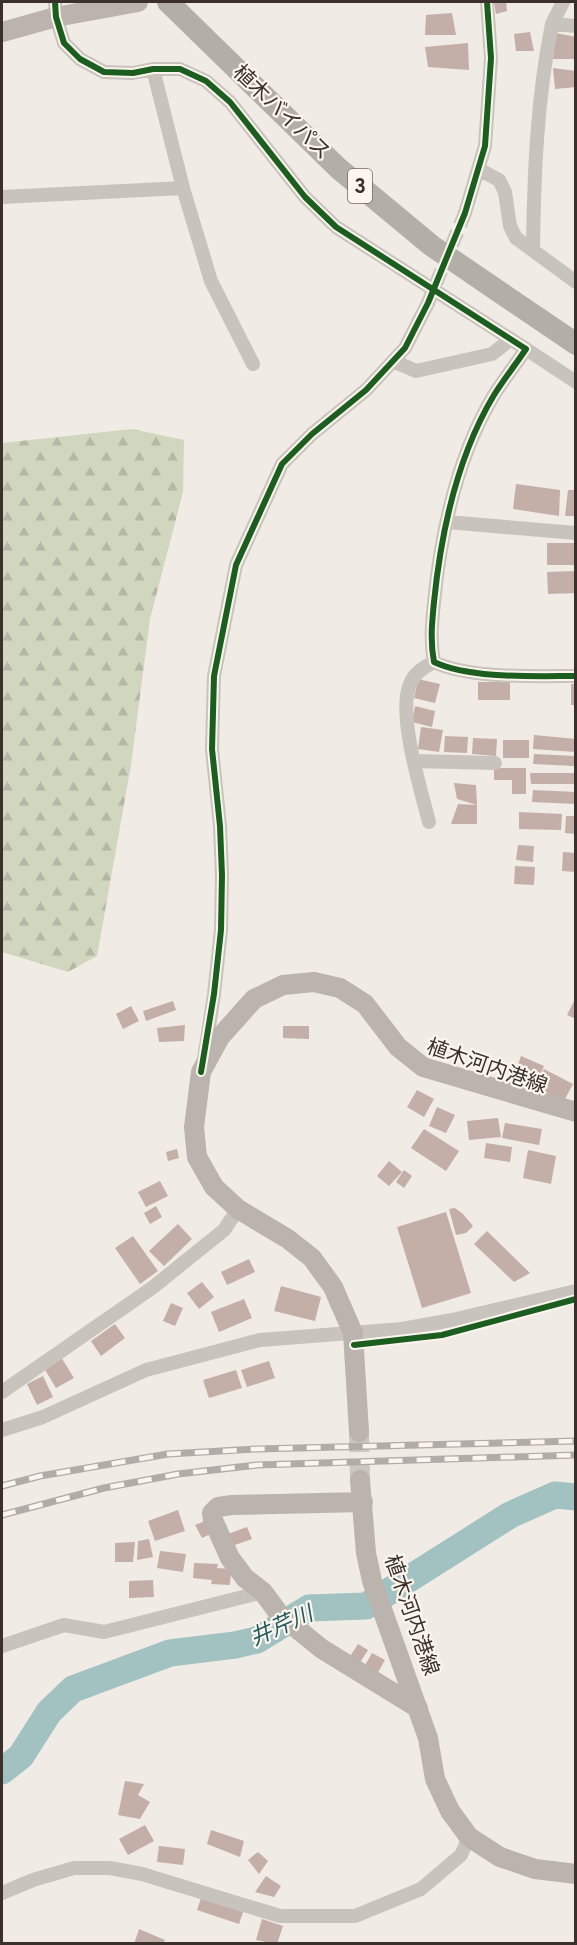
<svg xmlns="http://www.w3.org/2000/svg" width="577" height="1945" viewBox="0 0 577 1945" font-family="Overpass,'Noto Sans JP',sans-serif">
  <style>
    .forest { fill: url(#forest-firs) }
    .lines { fill: none; stroke-linecap: round; stroke-linejoin: round }
    .river { stroke: #a1c2c1; stroke-width: 27 }
    .building { fill: #c3afa7 }
    .minor-tunnel { stroke: #ccc6c0; stroke-width: 14; stroke-dasharray: 14 7; stroke-linecap: butt }
    .secondary-tunnel { stroke: #ccc6c0; stroke-width: 20; stroke-dasharray: 20 10; stroke-linecap: butt }
    .minor { stroke: #c9c3be; stroke-width: 14 }
    .secondary { stroke: #bab3ae; stroke-width: 20 }
    .trunk { stroke: #b4aea8; stroke-width: 22 }
    .rail-casing { stroke: #b1aca8; stroke-width: 7 }
    .rail { stroke: #fbf5ee; stroke-width: 4.5; stroke-dasharray: 14; stroke-linecap: butt }
    .cycleway-casing { stroke: #fbf5ee; stroke-width: 10 }
    .cycleway { stroke: #1b5e20; stroke-width: 6 }
    .labels { text-anchor: middle; stroke-width: 4.5; stroke-linejoin: round; paint-order: stroke }
    .shield { fill: #fbf5ee; stroke: #756b66; stroke-width: 1.5 }
    .shield-label { font-size: 20px; font-weight: bold; fill: #3b302b }
    .street-label { font-size: 21px; fill: #3b302b; stroke: #fbf5ee }
    .water-label { font-size: 22px; font-style: italic; fill: #1f5a5e; stroke: #fbf5ee }
  </style>
  <defs>
    <pattern id="forest-firs" width="22" height="20" patternUnits="userSpaceOnUse" patternTransform="scale(1.5)"><rect width="22" height="20" fill="#d1d6bf"/><path d="M5 1l3.5 6h-7zM16 11l3.5 6h-7z" fill="#b4b8a4"/></pattern>
  </defs>
  <rect width="100%" height="100%" fill="#f0ebe5"/>
  <path class="forest" d="M132,429L184,440L183,492L150,619L131,765L97,956L68,972L2,952V443Z"/>
  <g class="lines">
    <path class="river" d="M2,1771L21,1756L49,1712L73,1689L170,1653L235,1645L257,1640L309,1608L366,1606L510,1515L555,1495L576,1497"/>
  </g>
  <path class="building" d="M494,2H506L507,11L496,14Z
    M452,13L456,35H425L426,15Z
    M530,32L534,51H516L514,34Z
    M556,33L576,37V59H553Z
    M468,43L469,70L428,67L425,47Z
    M553,68L576,71V87L555,89Z
    M516,484L560,490L559,516L513,509Z
    M568,490H576V516H565Z
    M547,543H575L576,565H547Z
    M576,571V593L548,594L547,572Z
    M418,679L440,684L435,703L414,698Z
    M478,682H510V700H478Z
    M571,684H576V705H571Z
    M415,706L435,711L432,727L412,722Z
    M421,727L443,730L439,752L418,749Z
    M534,735L576,739L575,752L533,749Z
    M445,736L468,737L467,753L444,752Z
    M473,738L497,739L496,756L472,754Z
    M503,740H529V758H503Z
    M534,754L575,756L574,766L533,764Z
    M494,768H526V794H512V780H494Z
    M530,773H575V784H531Z
    M454,783L476,785L477,805L457,799Z
    M533,790L576,792V804L532,802Z
    M458,804L477,805V824H451Z
    M519,812L562,814L561,830L519,829Z
    M566,816H576V834L565,833Z
    M518,845L534,846L533,862L516,860Z
    M563,852L576,853V872L562,871Z
    M515,866L535,867L534,885L514,884Z
    M576,997V1019L567,1015Z
    M173,1001L176,1010L146,1021L143,1011Z
    M131,1006L139,1021L123,1029L116,1014Z
    M185,1025L184,1041L159,1042L157,1028Z
    M283,1026H309V1039L283,1038Z
    M521,1056L544,1066L540,1076L544,1069L573,1084L564,1101L535,1087L537,1082L533,1079L535,1077L516,1070Z
    M417,1090L434,1099L424,1117L407,1107Z
    M437,1107L455,1115L446,1133L429,1126Z
    M498,1118L501,1137L469,1140L467,1121Z
    M505,1123L542,1129L539,1145L502,1138Z
    M424,1129L459,1151L446,1171L411,1148Z
    M486,1143L512,1147L510,1162L484,1158Z
    M177,1149L179,1158L168,1161L166,1152Z
    M528,1150L556,1156L551,1184L523,1178Z
    M389,1161L402,1172L389,1186L377,1176Z
    M404,1170L412,1176L404,1188L396,1182Z
    M160,1181L168,1196L146,1207L138,1192Z
    M156,1206L162,1217L150,1224L144,1213Z
    M455,1208L463,1214L473,1226L466,1233L456,1235L449,1209Z
    M446,1212L471,1293L422,1308L397,1227Z
    M178,1224L192,1239L164,1266L149,1251Z
    M487,1231L530,1273L514,1282L474,1244Z
    M133,1236L158,1271L140,1284L115,1248Z
    M249,1259L255,1272L227,1285L221,1272Z
    M202,1282L214,1297L199,1309L187,1293Z
    M281,1286L321,1297L315,1321L274,1311Z
    M244,1299L252,1318L219,1332L211,1312Z
    M171,1303L183,1308L175,1326L163,1321Z
    M115,1324L125,1338L101,1356L91,1341Z
    M61,1357L74,1378L56,1388L44,1368Z
    M269,1361L275,1378L247,1387L241,1370Z
    M236,1370L242,1388L209,1398L203,1380Z
    M43,1376L53,1397L37,1405L27,1384Z
    M178,1510L185,1531L155,1541L148,1521Z
    M205,1521L211,1534L202,1538L195,1525Z
    M247,1527L252,1539L232,1546L228,1534Z
    M149,1539L153,1557L137,1560L138,1541Z
    M135,1542L133,1562H115V1543Z
    M160,1551L186,1554L183,1572L157,1568Z
    M194,1563L218,1564L217,1568L231,1569L230,1585L211,1584L212,1580L193,1578Z
    M153,1580L154,1597L129,1598V1581Z
    M358,1644L368,1650L359,1664L349,1658Z
    M372,1653L385,1660L377,1674L364,1667Z
    M125,1781L144,1784L138,1795L150,1802L140,1819L118,1815Z
    M145,1825L154,1841L128,1855L119,1839Z
    M211,1830L244,1841L240,1857L207,1844Z
    M159,1846L185,1849L183,1865L157,1862Z
    M258,1852L268,1861L259,1874L248,1860Z
    M266,1876L281,1886L274,1897L255,1892Z
    M202,1895L244,1909L239,1924L197,1910Z
    M262,1919L283,1926L277,1944L256,1940Z
    M139,1929L165,1940L163,1944H134Z"/>
  <g class="lines">
    <path class="minor-tunnel" d="M428,303L465,213"/>
    <path class="secondary-tunnel" d="M359,1432L360,1480"/>
    <path class="minor" d="M55,2L56,17L64,43L80,59L104,72L133,73L153,69H180L206,81L230,102L305,197L336,227L526,349C516,364 504,379 494,395C458,455 441,532 434,602C432,622 430,641 434,662C470,679 534,676 576,676
      M552,24L563,2
      M153,69L183,188L211,281L253,364
      M478,169L499,180L505,192L510,226L516,238L576,282
      M2,197L183,188
      M465,213L485,146L491,58L487,2
      M533,249C534,174 537,98 552,24L576,26
      M526,349L576,382
      M393,361L416,371L492,354L511,339
      M447,522L576,533
      M414,761L495,763
      M429,822C421,790 397,714 410,684C414,673 424,667 434,662
      M204,1059L214,994L221,930L222,875L220,826L212,749L214,676L236,565L282,464L312,434L366,390L405,348L428,303
      M2,1392L152,1288L224,1230L238,1209
      M2,1430L43,1417L146,1370L260,1340L402,1329L452,1320L576,1291
      M2,1646L64,1625L104,1632L263,1592
      M2,1893L33,1880L74,1868H110L142,1874L280,1916H355L421,1889L461,1855L469,1837"/>
    <path class="secondary" d="M2,32L56,17L138,2
      M359,1432L353,1333L333,1287L312,1258L288,1239L238,1209L214,1187L197,1157L194,1127L201,1072L220,1037L254,999L283,985L314,982L340,988L365,1004L398,1047L423,1067L576,1112
      M360,1480L366,1553L372,1581L428,1738L435,1779L450,1811L469,1837L500,1857L535,1869L576,1874
      M363,1502L232,1505L218,1507L212,1513L213,1520L230,1558L245,1578L263,1592L280,1615L322,1649L418,1708"/>
    <path class="trunk" d="M168,2L338,168L432,246L576,344"/>
    <defs>
      <path id="rail" d="M2,1486L40,1476L168,1454L257,1449L576,1441
        M2,1515L104,1488L178,1474L257,1465L576,1455"/>
    </defs>
    <use href="#rail" class="rail-casing"/>
    <use href="#rail" class="rail"/>
    <defs>
      <path id="cycleway" d="M55,2L56,17L64,43L80,59L104,72L133,73L153,69H180L206,81L230,102L305,197L336,227L526,349C516,364 504,379 494,395C458,455 441,532 434,602C432,622 430,641 434,662C470,679 534,676 576,676
        M201,1072L214,994L221,930L222,875L220,826L212,749L214,676L236,565L282,464L312,434L366,390L405,348L428,303L465,213L485,146L491,58L487,2
        M354,1345L442,1335L576,1299"/>
    </defs>
    <use href="#cycleway" class="cycleway-casing"/>
    <use href="#cycleway" class="cycleway"/>
  </g>
  <g class="labels">
    <rect class="shield" x="348" y="169" width="24" height="34" rx="4.5"/>
    <g class="shield-label">
      <text x="360" y="193">3</text>
    </g>
    <g class="street-label">
      <text transform="translate(282 112) rotate(44)" y="7">植木バイパス</text>
      <text transform="translate(487 1066) rotate(19)" y="7">植木河内港線</text>
      <text transform="translate(412 1615) rotate(71)" y="7">植木河内港線</text>
    </g>
    <g class="water-label">
      <text transform="translate(281 1625) rotate(-24)" y="8">井芹川</text>
    </g>
  </g>
  <rect width="577" height="1945" fill="none" stroke="#3b302b" stroke-width="6"/>
</svg>
